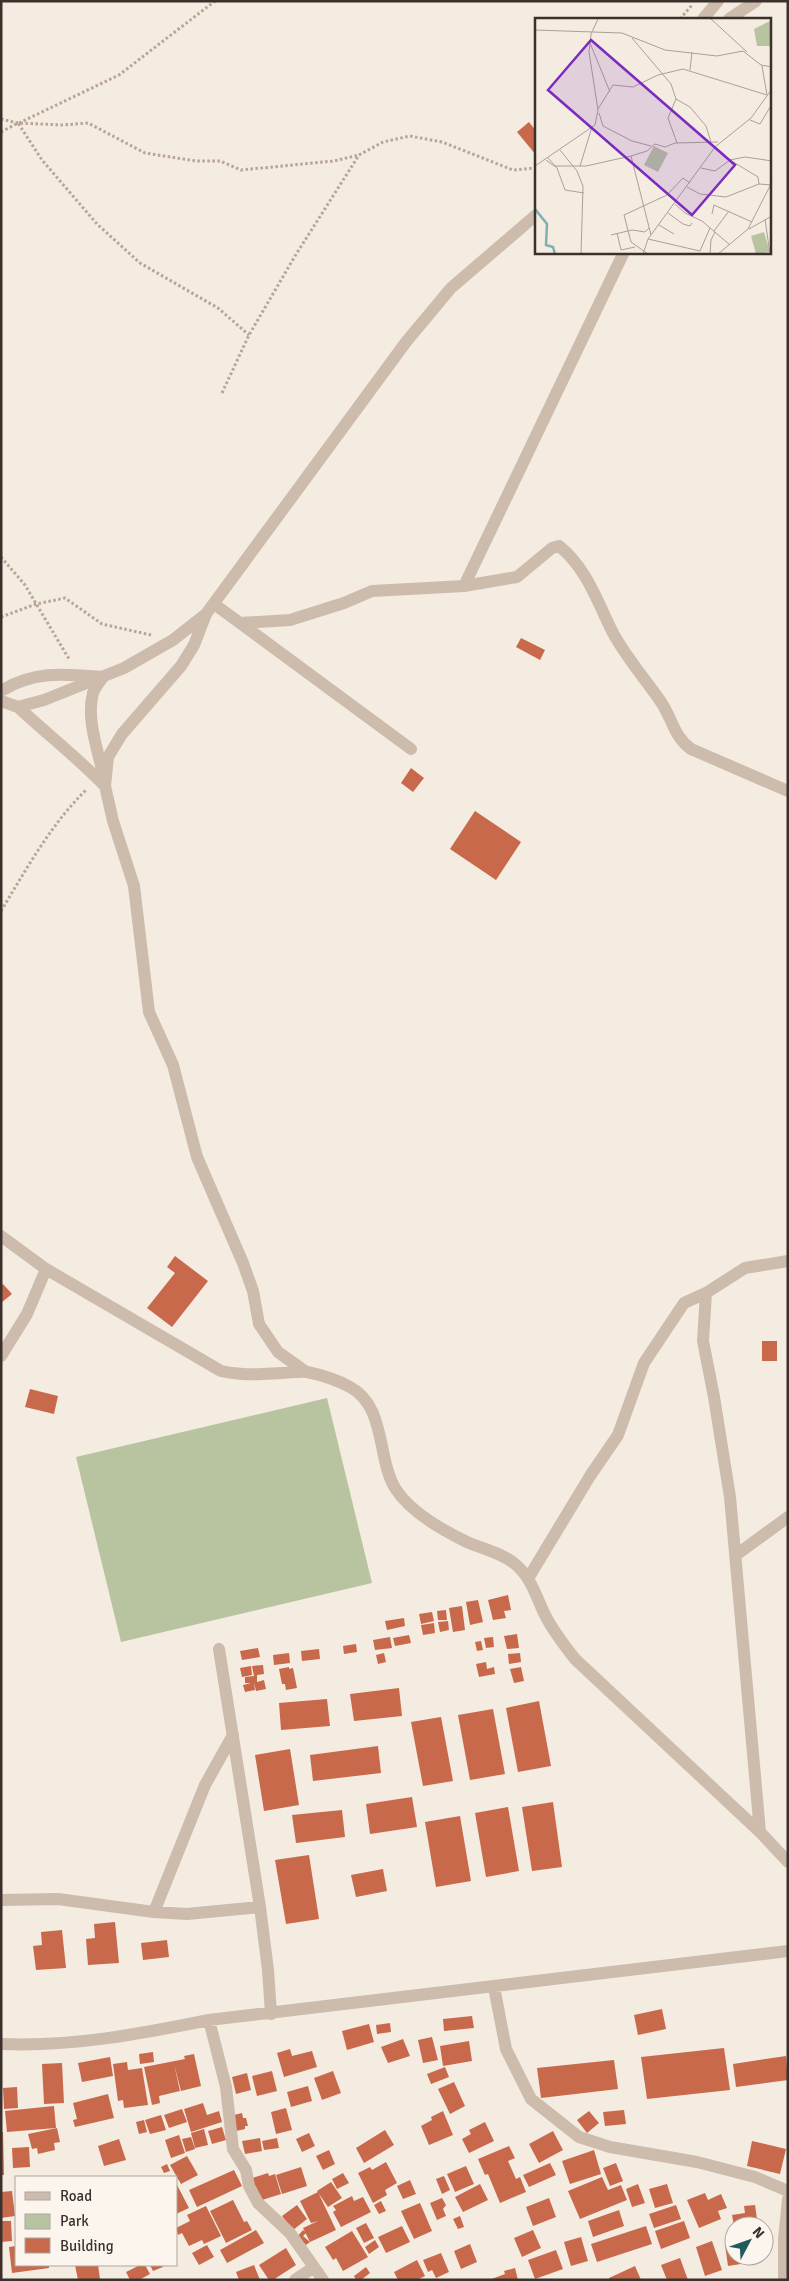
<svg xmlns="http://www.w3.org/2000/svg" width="789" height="2281" viewBox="0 0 789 2281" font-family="Signika,sans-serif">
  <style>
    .green { fill: #b8c4a0 }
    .building { fill: #c8694b }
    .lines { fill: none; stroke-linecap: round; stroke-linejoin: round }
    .path { stroke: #b9a596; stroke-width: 3; stroke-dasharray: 2.5 2.5; stroke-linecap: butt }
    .minor { stroke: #cdbbac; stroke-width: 12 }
    .inset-river { fill: none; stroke: #7fb0b2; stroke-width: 2.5 }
    .inset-road { fill: none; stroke: #aaa098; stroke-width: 1 }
    .view { fill: #7b2cbf; fill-opacity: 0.15; stroke: #7b2cbf; stroke-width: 2.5 }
    .inset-edge { fill: none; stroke: #3b302b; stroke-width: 2.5 }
  </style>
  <rect width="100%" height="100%" fill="#f4ebe1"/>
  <path class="green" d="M327,1398L372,1583L121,1642L76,1457Z"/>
  <path class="building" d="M529,122L536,131V155L517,132Z
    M521,638L545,650L540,660L516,647Z
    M411,768L424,778L413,792L401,783Z
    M475,811L521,842L496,880L450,849Z
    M175,1256L208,1281L172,1327L147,1308L175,1273L167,1267Z
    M3,1284L12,1294L1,1303V1286Z
    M762,1341H777V1361H762Z
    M30,1389L58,1396L54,1414L25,1407Z
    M508,1595L511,1610L504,1611L506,1618L493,1620L488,1600Z
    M478,1600L483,1622L470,1625L466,1602Z
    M462,1606L465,1630L453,1632L449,1608Z
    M446,1610L447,1620H438L437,1611Z
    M432,1612L434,1621L421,1624L419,1614Z
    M404,1618L405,1626L387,1630L385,1621Z
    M448,1621L449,1630L440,1632L438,1622Z
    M434,1623L435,1633L423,1635L421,1625Z
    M517,1634L519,1648L507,1649L504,1636Z
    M409,1635L411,1643L395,1646L393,1638Z
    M390,1637L392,1648L375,1650L373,1640Z
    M493,1637L494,1647L486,1648L484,1638Z
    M481,1641L483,1650L477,1651L475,1642Z
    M356,1644L357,1652L344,1654L343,1646Z
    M258,1648L260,1657L242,1660L240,1651Z
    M319,1649L320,1659L302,1661L301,1651Z
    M289,1653L290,1663L274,1665L273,1655Z
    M384,1653L386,1662L378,1664L376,1655Z
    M520,1653L521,1662L509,1664L508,1654Z
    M486,1662L487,1669L494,1667L495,1674L479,1677L476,1664Z
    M263,1665L264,1674L257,1675V1682L264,1680L266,1689L256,1691L254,1682L255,1690L245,1692L243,1685L251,1683H245V1677L254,1676L252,1666Z
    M251,1666L252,1675L242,1677L240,1668Z
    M289,1667V1669L293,1668L297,1688L286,1690L285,1684H282L279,1669Z
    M521,1667L524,1681L514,1683L510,1669Z
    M399,1688L402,1716L354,1721L350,1694Z
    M327,1699L330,1726L281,1730L279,1703Z
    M539,1701L551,1766L518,1772L506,1708Z
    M493,1709L505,1774L470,1780L458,1715Z
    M441,1717L453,1781L423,1786L411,1722Z
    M378,1746L381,1773L313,1781L310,1755Z
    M290,1749L299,1805L264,1811L255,1755Z
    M412,1797L417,1827L370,1834L366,1804Z
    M553,1802L562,1867L532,1871L522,1807Z
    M508,1807L519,1871L486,1877L475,1813Z
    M342,1810L345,1837L296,1843L292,1815Z
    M460,1816L471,1881L436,1887L425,1822Z
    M309,1855L319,1919L286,1924L275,1860Z
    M383,1869L387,1891L356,1897L351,1875Z
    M115,1922L119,1963L88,1965L86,1939L95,1938L94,1924Z
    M62,1930L66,1968L36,1970L33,1946L42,1945L41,1932Z
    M167,1940L169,1957L143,1960L141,1943Z
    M662,2009L666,2029L638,2035L634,2015Z
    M472,2016L474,2028L444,2031L443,2019Z
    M390,2023L391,2032L377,2034L376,2025Z
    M369,2024L374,2042L347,2050L342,2031Z
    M432,2037L438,2060L423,2063L418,2040Z
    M403,2039L410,2056L388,2063L381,2047Z
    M469,2041L472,2061L443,2066L440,2046Z
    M724,2048L730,2090L647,2099L641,2057Z
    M290,2049L292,2056L312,2051L317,2067L284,2077L277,2053Z
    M153,2052L154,2062L140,2064L139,2054Z
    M194,2054L201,2086L181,2091L174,2064L180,2091L159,2096L160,2103L152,2105L144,2067L185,2059L184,2056Z
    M786,2056L788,2080L736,2087L733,2064Z
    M110,2057L113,2076L82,2082L78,2063Z
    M614,2060L618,2089L541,2098L537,2068Z
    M127,2062L128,2070L142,2068L148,2105L124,2108L123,2100L118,2101L113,2064Z
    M62,2063L64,2103L44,2104L42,2064Z
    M445,2067L449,2077L431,2084L427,2074Z
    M272,2071L277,2091L257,2096L252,2076Z
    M333,2071L341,2093L322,2100L314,2078Z
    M247,2073L251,2090L236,2094L232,2077Z
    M454,2082L465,2106L450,2114L438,2089Z
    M308,2086L312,2101L291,2107L287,2092Z
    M17,2087L18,2108L4,2109L3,2088Z
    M108,2094L114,2118L75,2127L73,2120L77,2119L73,2103Z
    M203,2103L207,2115L219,2111L222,2122L191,2132L184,2109Z
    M54,2106L56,2128L7,2132L5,2111Z
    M286,2108L292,2130L276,2134L271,2112Z
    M182,2109L187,2122L169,2128L164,2115Z
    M624,2110L626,2124L605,2126L603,2112Z
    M443,2111L453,2135L429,2145L421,2126L432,2120L431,2117Z
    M589,2111L599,2123L587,2133L577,2120Z
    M242,2113L243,2118H246L248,2126H245V2129L236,2131L234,2115Z
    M161,2115L166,2130L150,2134L145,2120Z
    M144,2120L147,2132L139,2134L136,2122Z
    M485,2122L494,2141L469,2153L462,2139L471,2134L469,2130Z
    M222,2127L226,2140L212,2144L208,2131Z
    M57,2128L60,2142L54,2143L55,2150L38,2154L37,2148L32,2149L28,2134Z
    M204,2129L208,2145L195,2148L191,2133Z
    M385,2130L394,2145L364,2163L356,2148Z
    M553,2131L563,2150L539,2163L529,2144Z
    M1,2132H3L4,2175H1Z
    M309,2133L315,2146L302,2152L296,2139Z
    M179,2135L185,2153L171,2158L165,2140Z
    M191,2137L195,2149L186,2152L182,2139Z
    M260,2138L262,2151L245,2154L242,2141Z
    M277,2138L279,2148L264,2150L262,2141Z
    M119,2139L126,2160L104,2166L98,2146Z
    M752,2141L786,2149L780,2174L747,2166Z
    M509,2146L515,2158L508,2161L516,2179L520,2177L526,2192L500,2203L488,2174L485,2175L478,2159Z
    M29,2147L30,2167L13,2168L12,2148Z
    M329,2150L335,2164L323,2170L316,2156Z
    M594,2150L601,2174L570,2184L562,2161Z
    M187,2156L198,2175L181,2184L170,2165Z
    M386,2162L397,2183L385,2190L387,2195L373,2203L358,2173L370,2167L372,2170Z
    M550,2163L556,2175L529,2187L523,2175Z
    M616,2163L623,2181L610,2186L603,2168Z
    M167,2164L170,2171L164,2173L161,2167Z
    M466,2166L474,2184L455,2192L447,2174Z
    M301,2167L307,2186L282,2194L276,2175Z
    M234,2170L242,2186L197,2207L189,2190Z
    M268,2173L269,2176L275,2174L281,2194L259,2201L252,2178Z
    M343,2173L349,2183L337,2189L332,2179Z
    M444,2176L450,2190L442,2194L436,2179Z
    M602,2177L608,2190L621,2185L627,2200L580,2219L568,2191Z
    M410,2180L416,2194L403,2199L397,2186Z
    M331,2182L342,2198L328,2207L317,2191Z
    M176,2183L189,2208L176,2214Z
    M480,2184L488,2200L463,2212L455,2197Z
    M638,2184L645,2203L632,2207L626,2189Z
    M667,2184L673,2203L655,2208L649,2189Z
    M12,2191L15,2216L1,2218V2192Z
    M318,2192L336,2230L310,2242L303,2228L318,2221L311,2223L300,2201Z
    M705,2193L708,2200L721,2194L727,2208L718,2211L721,2219L699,2228L687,2200Z
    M352,2196L354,2201L363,2197L371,2212L341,2227L333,2212L336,2210L333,2206Z
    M442,2198L446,2205L443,2209L446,2216L437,2220L430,2203Z
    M549,2198L556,2217L533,2226L526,2207Z
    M233,2200L244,2222L247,2221L252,2230L226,2243L210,2211Z
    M381,2201L386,2211L379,2214L374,2205Z
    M420,2203L432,2231L414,2239L401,2211Z
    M297,2205L307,2219L293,2230L282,2216Z
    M676,2205L681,2219L654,2228L649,2214Z
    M755,2205L758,2226H734L732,2215L745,2213L744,2206Z
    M206,2206L221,2236L204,2244L202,2240L189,2246L182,2233L178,2235L176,2228L190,2221L187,2215Z
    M619,2210L624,2226L593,2237L588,2221Z
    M460,2216L464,2227L458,2229L453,2219Z
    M1,2221H11L12,2241L1,2242Z
    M684,2221L690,2238L661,2249L655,2231Z
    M366,2223L374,2238L364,2243L356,2228Z
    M402,2226L410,2242L386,2253L378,2237Z
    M646,2226L652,2244L597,2262L591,2244Z
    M256,2230L264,2243L227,2263L220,2250Z
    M303,2230L306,2233L303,2236L310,2242L306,2245L297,2237Z
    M533,2230L541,2248L522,2257L514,2238Z
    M352,2231L368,2257L343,2271L336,2258L333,2260L325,2247Z
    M581,2237L588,2261L571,2266L564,2242Z
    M375,2240L379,2247L369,2254L365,2247Z
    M712,2241L722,2270L705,2276L696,2247Z
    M734,2243V2256H746L747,2263L728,2266L725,2245Z
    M470,2244L477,2262L461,2269L454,2251Z
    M207,2245L214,2257L199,2265L192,2253Z
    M16,2246V2265H49V2268L12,2273L9,2247Z
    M286,2248L296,2265L273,2280H269L259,2265Z
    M556,2250L563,2269L535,2279L528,2260Z
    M441,2253L449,2272L436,2278L432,2270L428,2272L423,2260Z
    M680,2258L688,2280H667L661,2265Z
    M417,2260L425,2276L417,2280H398L394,2272Z
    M75,2265H98L100,2279L78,2280Z
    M140,2265H145L150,2274L139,2280H130L126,2272Z
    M150,2265H162L163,2267L153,2271Z
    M254,2265L260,2280H239L236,2272Z
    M635,2266L641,2280H609V2278Z
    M366,2267L370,2273L361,2280H356L354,2276Z
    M515,2268L518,2280H489L505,2274L504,2271Z"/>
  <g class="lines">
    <path class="path" d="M680,19L692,5
      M1,119L18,123L63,125L88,123L145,153L196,161H220L241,170L334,161L359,155
      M19,123L119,75L215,1
      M1,132L18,123L42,160L97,224L140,263L218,308L249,335
      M222,393L249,335L295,256L359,155L383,142L410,136L442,142L513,170L536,168
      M1,557L25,585L69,659
      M1,617L36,604L65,598L102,624L151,635
      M1,911C27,868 51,824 87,789"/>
    <path class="minor" d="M703,19L718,1
      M729,19L756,1
      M464,586L624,252
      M214,604L240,623L290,620L344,603L372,591L464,586L517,577L552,548L559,546C586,567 598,603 613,633C626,657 645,679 661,702C672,718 674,737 691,749L788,791
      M206,614L194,645L181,666L122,734L108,757L105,786L113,821L134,886L149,1012L173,1065L197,1157L243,1263L253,1291L259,1324L278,1352L306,1372
      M240,623L411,749
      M1,691C35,670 65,674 103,677C100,682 95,687 93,693C86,719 98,750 103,774
      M1,701L18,707L44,700L124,668L173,640L206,614L406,342L451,288L536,215
      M18,707C47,734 78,758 105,786
      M1,1236L46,1269L221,1371C241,1376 260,1374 281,1373C289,1373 299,1371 307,1372C322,1375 337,1380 350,1387C386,1406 377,1458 395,1488C410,1512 442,1530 467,1542C483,1549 502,1553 515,1564C532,1578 536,1597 545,1615C553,1631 564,1645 575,1659L760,1832L788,1862
      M706,1293L703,1341L714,1397L730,1497L760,1832
      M1,1356L27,1314L46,1269
      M736,1555L788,1517
      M529,1577L590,1476L618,1435L644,1363L684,1303L706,1293L745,1268L788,1261
      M219,1649L260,1907
      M1,1900L58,1899L154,1912L187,1914L260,1907L268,1970L271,2014
      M154,1912L205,1785L233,1735
      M494,1987L506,2049L531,2099L579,2137L610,2147L697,2162L755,2177L788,2191
      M209,2020L226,2087L233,2149L246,2170L249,2186L258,2203L290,2233L323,2280
      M1,2044C72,2047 140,2034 209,2020L788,1951
      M295,2280L314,2267
      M784,2280V2239L788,2199"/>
  </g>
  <g transform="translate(535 18)">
    <rect width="236" height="236" fill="#f4ebe1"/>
    <path d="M237,2L236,28H222L219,11ZM119,128L133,135L123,154L109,147ZM229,214L235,234L221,236L216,218Z" fill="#b8c4a0"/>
    <path class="inset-river" d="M0,191L12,206L11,227L18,229L20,236"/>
    <path class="inset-road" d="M176,1L212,34M0,12L87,15L130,32L182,38L208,33L226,47L237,49M97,20L136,66L141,81L155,89L171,108L176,124M55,25L75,74M155,52L157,34M141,81L133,100L142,125M63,91L78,67L98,69L123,57L148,51L232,77L227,48M64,95L68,108L97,123L116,128M215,102L225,106L237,86M25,132L42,153L48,168L46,236M96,138L116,217M13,140L22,150L30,172L49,175M11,142L19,148H51L96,138L112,133L120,126L130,129L140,125L183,124M195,142L223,159L224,166M0,148L60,107L63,92L54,34L56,16L63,1M45,148L57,109M166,150L180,153L195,142L210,139L237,143M152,169L165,176L191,179L224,166L237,167M140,186L150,195L167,203L195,227M133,195L148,206L155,208L157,205M177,196L179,187L217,204M230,201L235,236M124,207L139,216M214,211L237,198M179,213L194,193M82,215L86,232L100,229M76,217L97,212L110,214L114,210M113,221L165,233L175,210M108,236L113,221L180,129L216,100L237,71M113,236L96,224L89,197L132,177L148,160L155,165M175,236L176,222L180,214M183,236L213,211L237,164"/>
    <path class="view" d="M56,22L200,147L157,197L13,72Z"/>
    <rect width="236" height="236" class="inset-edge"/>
  </g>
  <rect width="789" height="2281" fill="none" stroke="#3b302b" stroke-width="5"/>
  <rect x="15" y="2176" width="162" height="90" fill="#fbf5ee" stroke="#aea6a0"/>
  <rect x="25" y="2192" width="25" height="8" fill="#cdbbac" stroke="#aea6a0"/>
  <text x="60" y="2201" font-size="15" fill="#3b302b">Road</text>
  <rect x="25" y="2214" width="25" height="15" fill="#b8c4a0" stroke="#aea6a0"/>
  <text x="60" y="2226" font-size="15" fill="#3b302b">Park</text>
  <rect x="25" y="2238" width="25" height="15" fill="#c8694b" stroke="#aea6a0"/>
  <text x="60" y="2251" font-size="15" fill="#3b302b">Building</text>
  <g transform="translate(749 2241) rotate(49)"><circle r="24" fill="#fbf5ee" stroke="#aea6a0"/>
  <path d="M0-4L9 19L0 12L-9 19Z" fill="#1f5a5e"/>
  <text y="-8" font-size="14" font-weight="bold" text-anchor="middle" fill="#3b302b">N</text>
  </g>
</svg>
